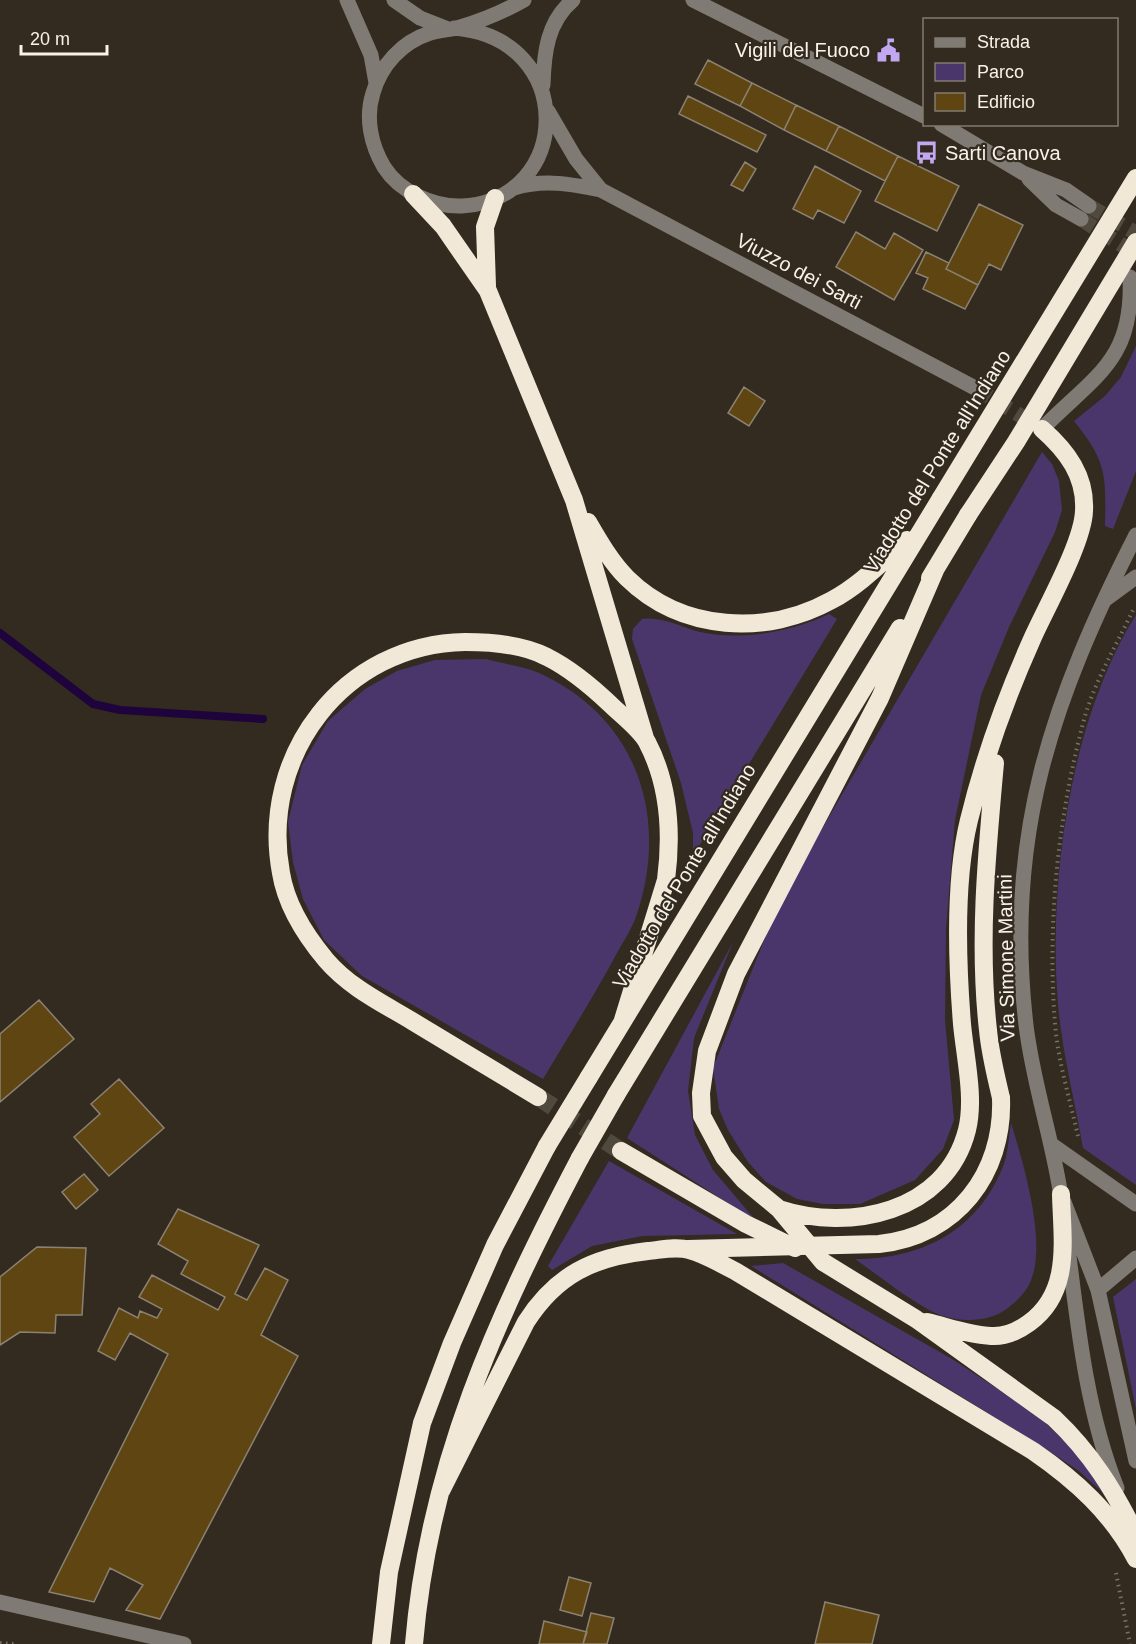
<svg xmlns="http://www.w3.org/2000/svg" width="1136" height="1644" viewBox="0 0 1136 1644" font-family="Helvetica,sans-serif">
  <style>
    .green { fill: #4b366c }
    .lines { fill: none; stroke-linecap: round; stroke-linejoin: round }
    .stream { stroke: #1f033c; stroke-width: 8 }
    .building { fill: #5f4511; stroke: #8b8274; stroke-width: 1.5 }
    .minor-tunnel { stroke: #50493d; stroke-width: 15; stroke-dasharray: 15 8; stroke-linecap: butt }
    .highway-tunnel { stroke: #50493d; stroke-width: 18; stroke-dasharray: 18 9; stroke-linecap: butt }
    .path { stroke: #787166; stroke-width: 4; stroke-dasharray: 1.5 4.5; stroke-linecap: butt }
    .minor { stroke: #7f7b74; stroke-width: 15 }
    .highway { stroke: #f2e8d8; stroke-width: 18 }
    .highway-bridge { stroke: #f2e8d8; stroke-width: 18 }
    .labels { text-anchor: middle; stroke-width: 4.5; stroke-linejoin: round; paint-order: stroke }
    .poi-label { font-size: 20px; fill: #f7f2ea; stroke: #332b1f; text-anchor: end }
    .street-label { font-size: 20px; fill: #f7f2ea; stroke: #332b1f }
  </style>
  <rect width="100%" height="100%" fill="#332b1f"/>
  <path class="green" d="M1136,346V471L1113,529L1105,526C1106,475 1107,462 1074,421L1105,396L1121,377Z
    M1042,452L1052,464L1059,481L1062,510L1055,532L1009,627L981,695L955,820L946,928L945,1020L954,1120L943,1149L915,1180L860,1204H823L797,1199L766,1182L748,1162L728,1130L719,1109L713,1068L773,918L819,834Z
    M829,614L837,619L693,856V833L681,783L632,639L633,629L642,619C662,616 680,627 700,632C741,641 792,632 829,614Z
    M1136,615V1185L1083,1148C1075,1101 1062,1052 1058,1004C1048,882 1070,720 1136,615Z
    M486,659C503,664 523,666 539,673C638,718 670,818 636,917C631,930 623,942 617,953C594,996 568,1037 543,1079L362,976L324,940L303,899L293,862L288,822L302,765L328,721L365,689L397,671L435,660Z
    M733,942L694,1038L688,1091L695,1135L713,1170L757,1222L627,1138Z
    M1011,1123C1023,1162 1047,1241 1031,1280C1027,1292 1015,1303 1005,1310C988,1322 963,1322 943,1316C922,1310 875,1273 855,1259C923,1259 979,1230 1004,1164C1008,1152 1009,1136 1011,1123Z
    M609,1161L737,1234L642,1236L592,1246L552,1270L548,1266Z
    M783,1263L952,1359L1036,1414L1085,1461L1103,1493L1079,1471L1049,1451L751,1266Z
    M1136,1279V1409L1113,1297Z"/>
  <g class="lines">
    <path class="stream" d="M0,633L93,704L120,710L263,719"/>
  </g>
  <path class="building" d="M708,60L752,83L740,106L695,84Z
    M752,83L796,105L784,130L740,106Z
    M688,96L766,135L757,152L679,114Z
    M796,105L839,126L826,151L784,130Z
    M839,126L898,156L885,181L826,151Z
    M898,156L959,186L937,231L875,201Z
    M745,162L756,169L743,191L731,185Z
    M815,166L861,191L844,223L818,210L813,219L793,209Z
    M979,204L1023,225L1001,270L989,264L978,285L946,269Z
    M856,232L885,249L894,233L923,250L894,300L836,267Z
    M926,252L949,263L946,269L978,285L965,309L923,289L928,278L916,273Z
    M744,387L765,401L749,426L728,413Z
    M39,1000L74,1039L0,1102V1034Z
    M119,1079L164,1128L109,1176L74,1137L100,1114L91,1104Z
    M84,1174L98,1190L76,1209L62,1192Z
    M178,1209L259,1245L235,1294L247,1300L265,1268L288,1280L261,1335L298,1356L160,1619L126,1610L143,1585L110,1568L94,1602L49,1592L168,1354L130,1333L115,1360L98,1351L119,1308L138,1318L140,1311L157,1318L162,1309L139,1297L152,1275L218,1310L225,1297L181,1274L188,1261L158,1244Z
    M37,1247L86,1248L82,1315H56L55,1333L20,1332L0,1345V1277Z
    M569,1577L591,1583L582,1616L560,1610Z
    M825,1602L879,1615L872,1644H815Z
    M591,1613L614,1618L607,1644H583Z
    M544,1621L587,1632L583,1644H539Z"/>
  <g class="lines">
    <path class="minor-tunnel" d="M1089,206L1136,233
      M1081,219L1136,254
      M977,389L1039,427"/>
    <path class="highway-tunnel" d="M538,1097L621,1151"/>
    <path class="path" d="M1078,1136C1070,1100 1058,1061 1055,1024C1047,922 1058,815 1085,716C1096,679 1118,642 1134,608
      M1116,1573L1130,1644
      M0,1643L14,1644"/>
    <path class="minor" d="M347,0L371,55L376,83
      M394,0L420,18L448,29
      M693,0L924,116
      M454,28C578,38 573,200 462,206C433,207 400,192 384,167C371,145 365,118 373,93C381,65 402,42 430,33C439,30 448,30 457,28C481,21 503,12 524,0
      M543,85C544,53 547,22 573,0
      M548,111L576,159L601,190L977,389
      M941,124L1023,173L1066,190L1089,206
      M1029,179L1056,205L1081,219
      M514,188C544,179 571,184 601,190
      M1042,429C1094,376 1134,361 1130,277
      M1106,599L1136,577
      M1052,1145L1136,1204
      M1064,1202L1098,1290L1136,1461
      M1062,1203C1054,1143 1033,1085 1026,1025C1004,836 1052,700 1136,535
      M1068,1248C1078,1328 1087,1413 1117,1488
      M1098,1290L1136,1258
      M0,1602L184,1644"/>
    <path class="highway" d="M413,194L443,226L488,291L574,500L645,738
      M487,286L485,227L495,198
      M588,522C599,541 611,562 627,578C682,632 767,636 832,600C860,585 883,561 907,540
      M936,568L880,698L736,974L707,1051L701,1093L702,1116L724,1157L744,1180L779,1209L823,1262L916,1319L1054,1418C1091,1453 1114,1490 1136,1535
      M930,578L968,515
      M995,763C987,851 978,941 988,1030C990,1053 996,1076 1001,1098
      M589,1077L941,498
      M616,1095L900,628
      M538,1097C496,1072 454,1046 412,1021C382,1003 349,987 326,960C306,936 286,904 281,873C259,755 344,644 465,642C492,642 523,644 547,657C571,669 591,686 610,704C621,715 639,728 647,742C669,784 672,834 666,880L623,1020
      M621,1151L746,1224L795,1248
      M779,1209C849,1232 946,1213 967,1130C975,1098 965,1057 962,1024C957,961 954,881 969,820C984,758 1007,695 1033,637C1047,606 1083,542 1084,511C1086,476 1067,451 1042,429
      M927,1322C948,1327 969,1335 991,1336C1005,1337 1018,1331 1029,1323C1072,1292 1062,1240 1061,1194
      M441,1491L526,1322C556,1275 593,1257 648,1251C660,1250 677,1246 689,1250C705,1254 721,1264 735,1271L1033,1451C1075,1480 1112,1513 1136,1559
      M381,1644L389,1572L422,1423L452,1343L495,1245L547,1146
      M414,1644C429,1464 497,1316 580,1158"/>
    <path class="highway-bridge" d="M941,498L1136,178
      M968,515L1016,442L1136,242
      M547,1146L589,1077
      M580,1158L616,1095
      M688,1249L879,1244C956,1236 1004,1174 1001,1098"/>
  </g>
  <defs>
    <symbol id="civic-bare" viewBox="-9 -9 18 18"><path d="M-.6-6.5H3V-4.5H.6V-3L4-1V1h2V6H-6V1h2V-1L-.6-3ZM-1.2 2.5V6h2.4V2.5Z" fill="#c2a8f2" stroke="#332b1f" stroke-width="2.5" paint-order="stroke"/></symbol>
    <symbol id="bus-bare" viewBox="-9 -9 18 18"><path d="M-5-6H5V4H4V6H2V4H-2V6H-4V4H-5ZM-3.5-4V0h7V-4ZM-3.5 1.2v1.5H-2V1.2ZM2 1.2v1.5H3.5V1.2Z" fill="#c2a8f2" stroke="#332b1f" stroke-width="2.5" paint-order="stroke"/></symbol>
  </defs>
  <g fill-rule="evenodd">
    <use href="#civic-bare" x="872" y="34" width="33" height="33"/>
    <use href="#bus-bare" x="910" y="136" width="33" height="33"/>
  </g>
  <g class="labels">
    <g class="poi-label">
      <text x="870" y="57">Vigili del Fuoco</text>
      <text x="945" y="160" text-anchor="start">Sarti Canova</text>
    </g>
    <g class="street-label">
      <text transform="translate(799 271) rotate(28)" y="7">Viuzzo dei Sarti</text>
      <text transform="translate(937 461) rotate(-58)" y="7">Viadotto del Ponte all'Indiano</text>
      <text transform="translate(684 876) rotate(-59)" y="7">Viadotto del Ponte all'Indiano</text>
      <text transform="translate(1006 958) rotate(-91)" y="7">Via Simone Martini</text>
    </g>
  </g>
  <rect x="923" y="18" width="195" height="108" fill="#332b1f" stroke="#817b70" stroke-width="1.5"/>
  <rect x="935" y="38" width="30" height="9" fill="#7f7b74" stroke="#817b70" stroke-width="1.5"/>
  <text x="977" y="48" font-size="18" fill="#f7f2ea">Strada</text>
  <rect x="935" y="63" width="30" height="18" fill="#4b366c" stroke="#817b70" stroke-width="1.5"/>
  <text x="977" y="78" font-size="18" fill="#f7f2ea">Parco</text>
  <rect x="935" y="93" width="30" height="18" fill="#5f4511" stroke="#817b70" stroke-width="1.5"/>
  <text x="977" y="108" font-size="18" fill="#f7f2ea">Edificio</text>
  <path d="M21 45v9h86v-9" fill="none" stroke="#f7f2ea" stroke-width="3"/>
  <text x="30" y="45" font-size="18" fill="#f7f2ea" stroke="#332b1f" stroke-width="4.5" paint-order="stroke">20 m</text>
</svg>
